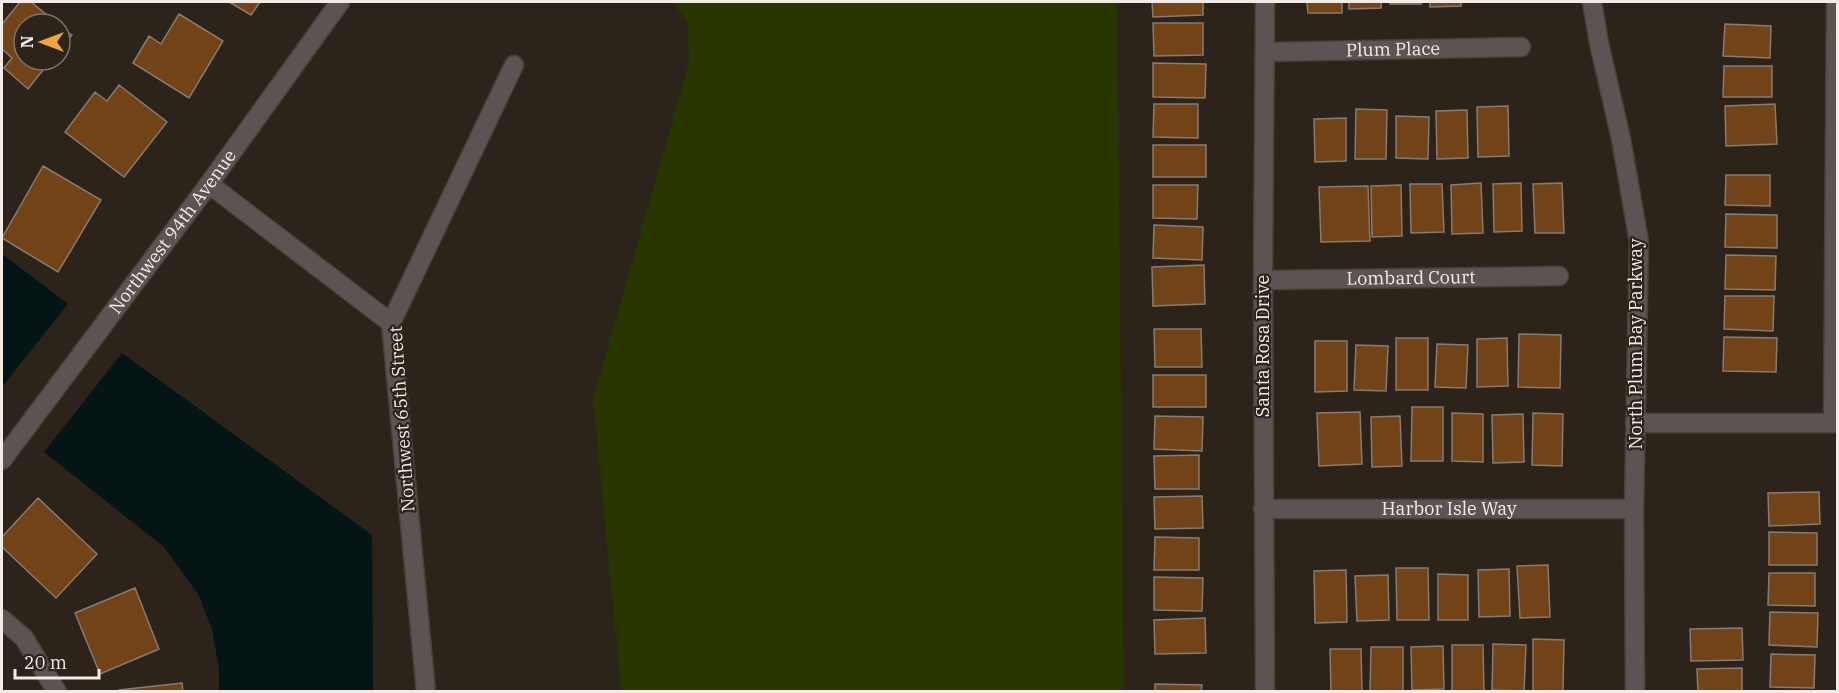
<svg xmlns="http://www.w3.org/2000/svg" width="1839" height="693" viewBox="0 0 1839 693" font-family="'IBM Plex Serif',serif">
	<rect width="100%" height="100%" fill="#2c231b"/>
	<path fill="#293600" d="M672 2H1117L1124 691H621L593 399 689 62 687 21Z"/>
	<path fill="#051414" d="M2 254 68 304 2 387Z
		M122 353 372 535 373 691H219V669L212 629 198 594 164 547 44 452Z"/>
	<path fill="#724317" stroke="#877b72" stroke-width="1.5" d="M20 2H31L58 24H24V60H51L28 89 4 68 12 58 2 49V24Z
		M229 2H260L251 15Z
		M1152 2H1203V15L1153 17Z
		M1307 2H1342V13H1308Z
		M1349 2H1381V8L1349 9Z
		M1389 2H1421V4H1390Z
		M1430 2H1461V6L1430 7Z
		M179 14 223 41 189 98 133 63 149 36 161 44Z
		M1153 23H1203V55L1154 56Z
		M1725 24 1771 26 1770 58 1723 56Z
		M60 26 72 35 60 49Z
		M1153 63 1206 64 1205 98 1153 97Z
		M1724 66H1772V97H1723Z
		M119 85 167 122 124 177 65 132 95 92 107 101Z
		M1154 104H1198V138L1153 137Z
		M1775 104 1777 144 1726 146 1725 106Z
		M1508 106 1509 156 1478 157 1477 107Z
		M1356 109 1387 110 1386 159H1355Z
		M1467 110 1468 158 1437 159 1436 111Z
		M1396 116 1429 117 1428 159 1396 158Z
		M1346 118V161L1315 162 1314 119Z
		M1153 145H1206V177H1153Z
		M43 166 101 200 58 272 2 238Z
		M1726 175H1770V206L1725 205Z
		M1481 183 1483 233 1452 234 1451 185Z
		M1521 183 1522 231 1494 232 1493 184Z
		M1562 183 1564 233H1535L1533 184Z
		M1410 184H1442L1444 232 1411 233Z
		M1153 185H1198L1197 219 1153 218Z
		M1401 185 1402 236 1372 237 1371 186Z
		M1368 186 1370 241 1321 242 1319 187Z
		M1726 214 1777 215V248L1725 247Z
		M1154 225 1203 227 1202 260 1153 258Z
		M1726 255 1776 256 1775 290 1725 289Z
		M1204 265 1205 304 1153 306 1152 267Z
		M1725 296H1774L1773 331 1724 329Z
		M1154 329H1201L1202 367H1155Z
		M1519 334 1561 335 1560 388 1518 387Z
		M1724 337 1777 338 1776 372 1723 371Z
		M1396 338H1428V390H1396Z
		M1507 338 1508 386 1477 387V339Z
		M1315 341H1347V391L1315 392Z
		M1437 344 1468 345 1466 388 1435 387Z
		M1356 345 1388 346 1386 391 1354 390Z
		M1153 375H1206V407H1153Z
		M1412 407H1443V461H1411Z
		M1360 412 1362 464 1319 466 1317 413Z
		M1452 413 1483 414V462L1452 461Z
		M1533 413 1563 414 1562 466 1532 465Z
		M1523 414 1524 462 1493 463 1492 415Z
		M1155 416 1203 417 1202 451 1154 449Z
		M1400 416 1402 466 1372 467 1371 417Z
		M1199 455V489H1155L1154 456Z
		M1819 492 1820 524 1769 526 1768 493Z
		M1202 496 1203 528 1155 529 1154 497Z
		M38 498 97 554 56 598 2 547V537Z
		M1769 532 1817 533V565H1769Z
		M1155 537 1199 538V570H1154Z
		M1548 565 1550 617 1520 618 1517 566Z
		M1396 568H1428L1429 620H1397Z
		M1509 569 1510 616 1479 617 1478 570Z
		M1346 570 1347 622 1315 623 1314 571Z
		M1769 573H1815V606L1768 605Z
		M1438 574 1468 575V620H1438Z
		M1388 575 1389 620 1357 621 1355 576Z
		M1154 577 1203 578 1202 611 1154 610Z
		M135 588 159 649 100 674 75 613Z
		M1770 612 1818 613 1817 647 1769 645Z
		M1205 618 1206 653 1155 654 1154 620Z
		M1742 628 1743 660 1691 661 1690 629Z
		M1533 639 1564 640 1563 692H1533Z
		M1493 644 1526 645 1524 691 1492 690Z
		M1452 645H1483L1484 691 1452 692Z
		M1443 646 1444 689 1412 690 1411 647Z
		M1371 647H1403V692H1370Z
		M1330 649H1361L1362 692H1331Z
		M1771 654 1815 655 1814 688 1770 687Z
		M1742 668V692H1698L1697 669Z
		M182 683 183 692H119V690Z
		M1155 684 1202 685 1201 692H1155Z"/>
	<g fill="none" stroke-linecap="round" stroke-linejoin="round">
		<defs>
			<g id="minor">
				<path d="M1592 2 1599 43 1621 139 1639 242 1634 509 1635 692"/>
				<path id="s1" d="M1265 52 1521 47"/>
				<path d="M209 184 391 323"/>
				<path id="s2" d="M1263 280 1559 276"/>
				<path d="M1635 423H1838"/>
				<path d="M1833 423 1836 2"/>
				<path id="s3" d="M2 460 209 184 340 2"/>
				<path id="s4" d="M1263 509H1634"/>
				<path d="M2 619 24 638 57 692"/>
				<path d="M426 692 391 323 514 65"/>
				<path d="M1265 692 1263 280 1265 2"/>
			</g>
		</defs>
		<use href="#minor" stroke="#483f37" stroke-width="21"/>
		<use href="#minor" stroke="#5b5452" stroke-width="18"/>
	</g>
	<g text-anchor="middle" stroke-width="4.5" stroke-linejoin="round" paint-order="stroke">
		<g font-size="18" fill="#f2ebe6" stroke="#2c231b">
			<text dy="6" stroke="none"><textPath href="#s1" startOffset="128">Plum Place</textPath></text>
			<text dy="6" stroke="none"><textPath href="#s3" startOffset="285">Northwest 94th Avenue</textPath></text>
			<text dy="6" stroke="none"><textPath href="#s2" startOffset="148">Lombard Court</textPath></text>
			<text transform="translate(1636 344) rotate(-90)" y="6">North Plum Bay Parkway</text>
			<text transform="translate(1263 346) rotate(-90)" y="6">Santa Rosa Drive</text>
			<text transform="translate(402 419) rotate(-94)" y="6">Northwest 65th Street</text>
			<text dy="6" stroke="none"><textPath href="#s4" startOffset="186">Harbor Isle Way</textPath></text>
		</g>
	</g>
	<rect width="1839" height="693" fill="none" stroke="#f2ebe6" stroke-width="6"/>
	<g transform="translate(42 42) rotate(270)"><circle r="28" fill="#2c231b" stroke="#7b736c" stroke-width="1.5"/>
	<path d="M0-4.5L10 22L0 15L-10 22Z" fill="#f0a63f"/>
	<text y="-9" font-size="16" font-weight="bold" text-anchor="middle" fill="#f2ebe6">N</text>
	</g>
	<path d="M15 669v9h84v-9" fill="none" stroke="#f2ebe6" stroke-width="3"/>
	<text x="24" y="669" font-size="18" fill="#f2ebe6" stroke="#2c231b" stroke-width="4.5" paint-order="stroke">20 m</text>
</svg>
